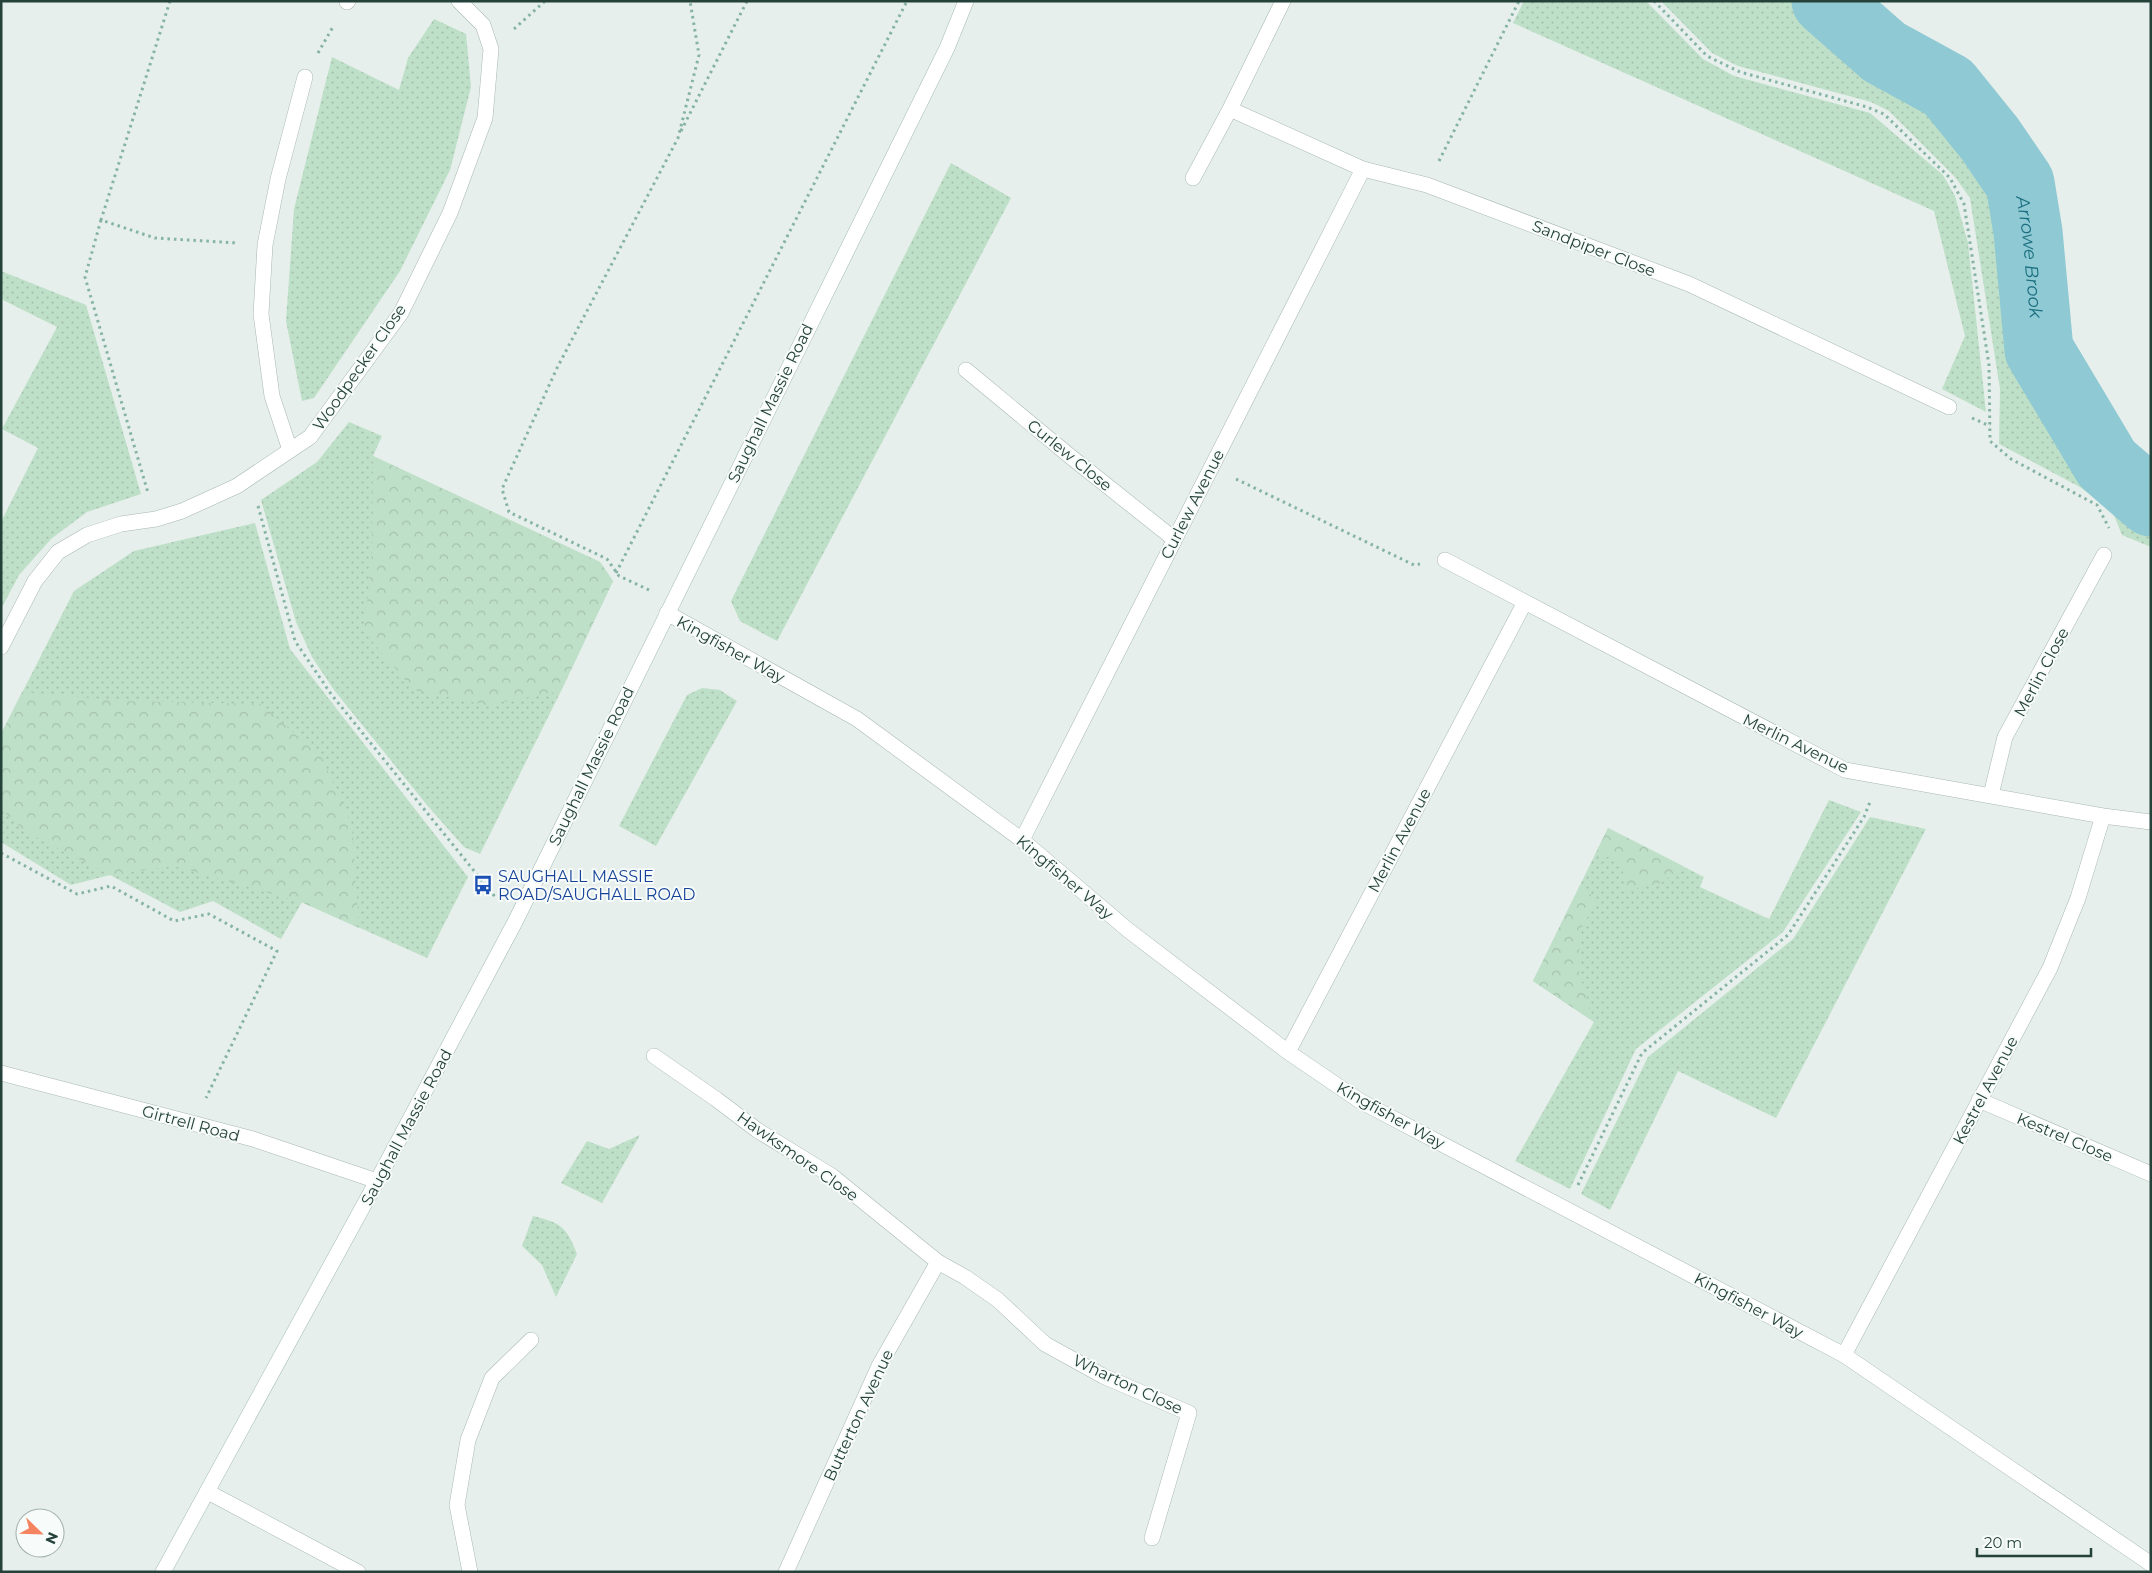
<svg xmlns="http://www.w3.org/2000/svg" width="2152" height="1573" viewBox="0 0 2152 1573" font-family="Montserrat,sans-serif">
	<defs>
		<pattern id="grass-dots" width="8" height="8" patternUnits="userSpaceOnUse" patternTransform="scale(1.25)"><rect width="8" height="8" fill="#bfe0c8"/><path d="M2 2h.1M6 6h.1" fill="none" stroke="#a4c1ad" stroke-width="1.8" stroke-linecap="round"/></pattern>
		<pattern id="forest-crowns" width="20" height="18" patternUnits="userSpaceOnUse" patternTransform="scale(1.25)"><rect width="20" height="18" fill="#bfe0c8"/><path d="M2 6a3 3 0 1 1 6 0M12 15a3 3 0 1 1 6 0" fill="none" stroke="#a4c1ad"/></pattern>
	</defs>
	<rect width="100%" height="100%" fill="#e6efeb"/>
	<path fill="url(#grass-dots)" d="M1524 1H1646L1703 59 1734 76 1870 113 1943 175 1955 196 1968 243 1986 412 1942 389 1965 336 1934 211 1513 23Z
		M1661 1H1805L1914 88 1985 151 2008 206 2012 297 2041 390 2092 464 2151 509V547L2122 535 2111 508 2078 486 1999 444 2000 389 1970 198 1955 177 1889 111 1871 102 1738 66 1712 53Z
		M434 19 466 34 471 87 450 170 400 271 314 398 302 401 286 321 294 209 332 57 399 90 408 58Z
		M951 163 1011 198 777 641 740 621 731 601Z
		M1 271 86 305 141 494 87 512 51 539 19 575 1 609V522L38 448 2 429 57 327 1 299Z
		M349 422 382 436 373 456 600 562 613 581 561 691 480 854 464 847 426 804 334 690 312 657 296 622 261 500 317 462Z
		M255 523 290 649 468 877 427 958 302 902 281 939 213 901 180 912 110 875 71 885 1 842V734L74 591 134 551Z
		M702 688 720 690 737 701 656 846 619 826 687 695Z
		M1829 800 1861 812 1783 932 1636 1049 1570 1189 1515 1161 1594 1022 1533 981 1608 828 1704 877 1700 887 1769 919Z
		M1870 817 1926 829 1776 1118 1678 1071 1610 1210 1581 1194 1648 1057 1793 939Z
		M640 1135 602 1203 561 1183 587 1141 609 1149Z
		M533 1216C561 1223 566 1226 577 1254L556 1297 542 1265 522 1246Z"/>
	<path fill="url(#forest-crowns)" d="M373 456 600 562 613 581 561 691 486 705 414 690 364 632 372 553Z
		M22 692 124 701 261 704 322 758 352 826 359 928 301 902 174 866 110 875 26 832 1 809V734Z
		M1608 828 1683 866 1661 883 1627 890 1619 859 1595 855Z
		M1580 885 1597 900 1579 933V972L1594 1022 1533 981Z"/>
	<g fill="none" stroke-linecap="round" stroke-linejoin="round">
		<path stroke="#8ec9d4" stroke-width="69" id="s1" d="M1826 1 1884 52 1948 87 1990 139 2020 183 2028 232 2039 350 2107 464 2151 502"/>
		<defs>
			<path id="minor" d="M1283 1 1230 109 1363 169 1427 185 1689 284 1949 407
				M347 2 348 1
				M1193 178 1230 109
				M966 370 1071 457 1174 539
				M290 450 272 396 261 314 265 245 278 179 305 77
				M1445 560 1845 770 2103 816 2151 822
				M667 613 857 719 1022 840 1128 930 1288 1052 1360 1101 1844 1355 2151 1564
				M1 647 35 581 58 552 87 535 121 524 156 519 182 511 237 486 310 437 401 313 450 213 485 118 491 49 483 25 459 1
				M1991 795 2005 737 2104 555
				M1022 840 1363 169
				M1288 1052 1525 602
				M654 1056 716 1099 757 1130 832 1176 938 1262 965 1277 998 1300 1045 1344 1103 1376 1189 1413 1152 1538
				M1 1073 253 1139 377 1181
				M1979 1100 2151 1174
				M1844 1355 2050 968 2078 898 2103 816
				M208 1492 358 1572
				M470 1572 457 1505 468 1440 492 1378 531 1340
				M786 1572 879 1366 938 1262"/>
			<path id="secondary" d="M163 1572 377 1181 515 922 947 48 966 1"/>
		</defs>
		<use href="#minor" stroke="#a8b8b2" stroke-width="16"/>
		<use href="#secondary" stroke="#a4bbb3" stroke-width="16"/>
		<path stroke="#86b3a5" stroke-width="3" stroke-dasharray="2.5 4" stroke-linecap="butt" d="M170 1 101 220 155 238 238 243
			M1654 1 1707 56 1740 72 1867 107 1884 114 1950 178 1964 204 1989 365 1990 441 2011 459 2097 505 2109 528
			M514 29 545 1
			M318 53 334 25
			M681 131 747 1
			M1439 161 1519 1
			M101 220 85 277 148 493
			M1972 418 1990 426
			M1236 479 1414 565 1420 564
			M258 506 295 641 331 694 496 898
			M616 573 907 1
			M649 590 619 576 607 559 509 512 502 489 557 368 678 138 699 55 690 1
			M1 853 77 894 111 886 174 921 209 914 277 951 206 1098
			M1578 1185 1642 1053 1788 935 1864 817 1870 802"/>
		<use href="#minor" stroke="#fff" stroke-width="15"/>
		<use href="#secondary" stroke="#fff" stroke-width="15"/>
	</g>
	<defs>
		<symbol id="bus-bare" viewBox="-9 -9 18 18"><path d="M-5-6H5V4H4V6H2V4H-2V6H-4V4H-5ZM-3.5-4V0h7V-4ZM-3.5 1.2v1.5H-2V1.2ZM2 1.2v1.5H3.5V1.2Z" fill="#1a4fb4" stroke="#f7fbf9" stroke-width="2.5" paint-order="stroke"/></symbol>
	</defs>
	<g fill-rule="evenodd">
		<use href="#bus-bare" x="469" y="871" width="28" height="28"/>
	</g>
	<g text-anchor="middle" stroke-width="4" stroke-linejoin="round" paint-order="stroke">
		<g font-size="16" fill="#24423a" stroke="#f7fbf9">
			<text transform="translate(1594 248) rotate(21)" y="6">Sandpiper Close</text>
			<text transform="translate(359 367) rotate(-55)" y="6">Woodpecker Close</text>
			<text transform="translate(770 403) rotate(-64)" y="6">Saughall Massie Road</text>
			<text transform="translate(1070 455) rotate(39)" y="6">Curlew Close</text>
			<text transform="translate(1192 504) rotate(-63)" y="6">Curlew Avenue</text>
			<text transform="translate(731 649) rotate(29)" y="6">Kingfisher Way</text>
			<text transform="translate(2041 672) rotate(-62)" y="6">Merlin Close</text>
			<text transform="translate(1796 743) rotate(26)" y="6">Merlin Avenue</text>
			<text transform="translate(591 766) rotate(-64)" y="6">Saughall Massie Road</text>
			<text transform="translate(1399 840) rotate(-62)" y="6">Merlin Avenue</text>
			<text transform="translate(1065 877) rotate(40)" y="6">Kingfisher Way</text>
			<text transform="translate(1985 1090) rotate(-62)" y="6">Kestrel Avenue</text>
			<text transform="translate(1391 1115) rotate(29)" y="6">Kingfisher Way</text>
			<text transform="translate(191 1123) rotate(15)" y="6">Girtrell Road</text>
			<text transform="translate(406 1127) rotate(-62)" y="6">Saughall Massie Road</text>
			<text transform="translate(2065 1137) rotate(23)" y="6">Kestrel Close</text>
			<text transform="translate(798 1156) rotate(35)" y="6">Hawksmore Close</text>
			<text transform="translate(1749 1305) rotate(28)" y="6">Kingfisher Way</text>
			<text transform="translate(1128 1384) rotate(25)" y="6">Wharton Close</text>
			<text transform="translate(858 1415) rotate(-65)" y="6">Butterton Avenue</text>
		</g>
		<g font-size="16" fill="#164399" stroke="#f7fbf9" text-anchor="start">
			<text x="498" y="882">SAUGHALL MASSIE<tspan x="498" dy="18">ROAD/SAUGHALL ROAD</tspan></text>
		</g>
		<g font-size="18" font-style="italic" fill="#1c6f80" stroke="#f7fbf9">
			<text dy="6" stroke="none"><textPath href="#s1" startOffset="345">Arrowe Brook</textPath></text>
		</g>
	</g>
	<rect width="2152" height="1573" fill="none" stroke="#24423a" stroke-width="5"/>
	<g transform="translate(40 1533) rotate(113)"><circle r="24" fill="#f7fbf9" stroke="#a3b1ad"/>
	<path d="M0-4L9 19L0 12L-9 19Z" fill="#f4845f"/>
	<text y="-8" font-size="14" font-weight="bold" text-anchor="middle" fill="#24423a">N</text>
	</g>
	<path d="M1977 1548v8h114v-8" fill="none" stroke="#24423a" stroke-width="2.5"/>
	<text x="1984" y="1548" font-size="15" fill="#24423a" stroke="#f7fbf9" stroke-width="4" paint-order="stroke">20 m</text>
</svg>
